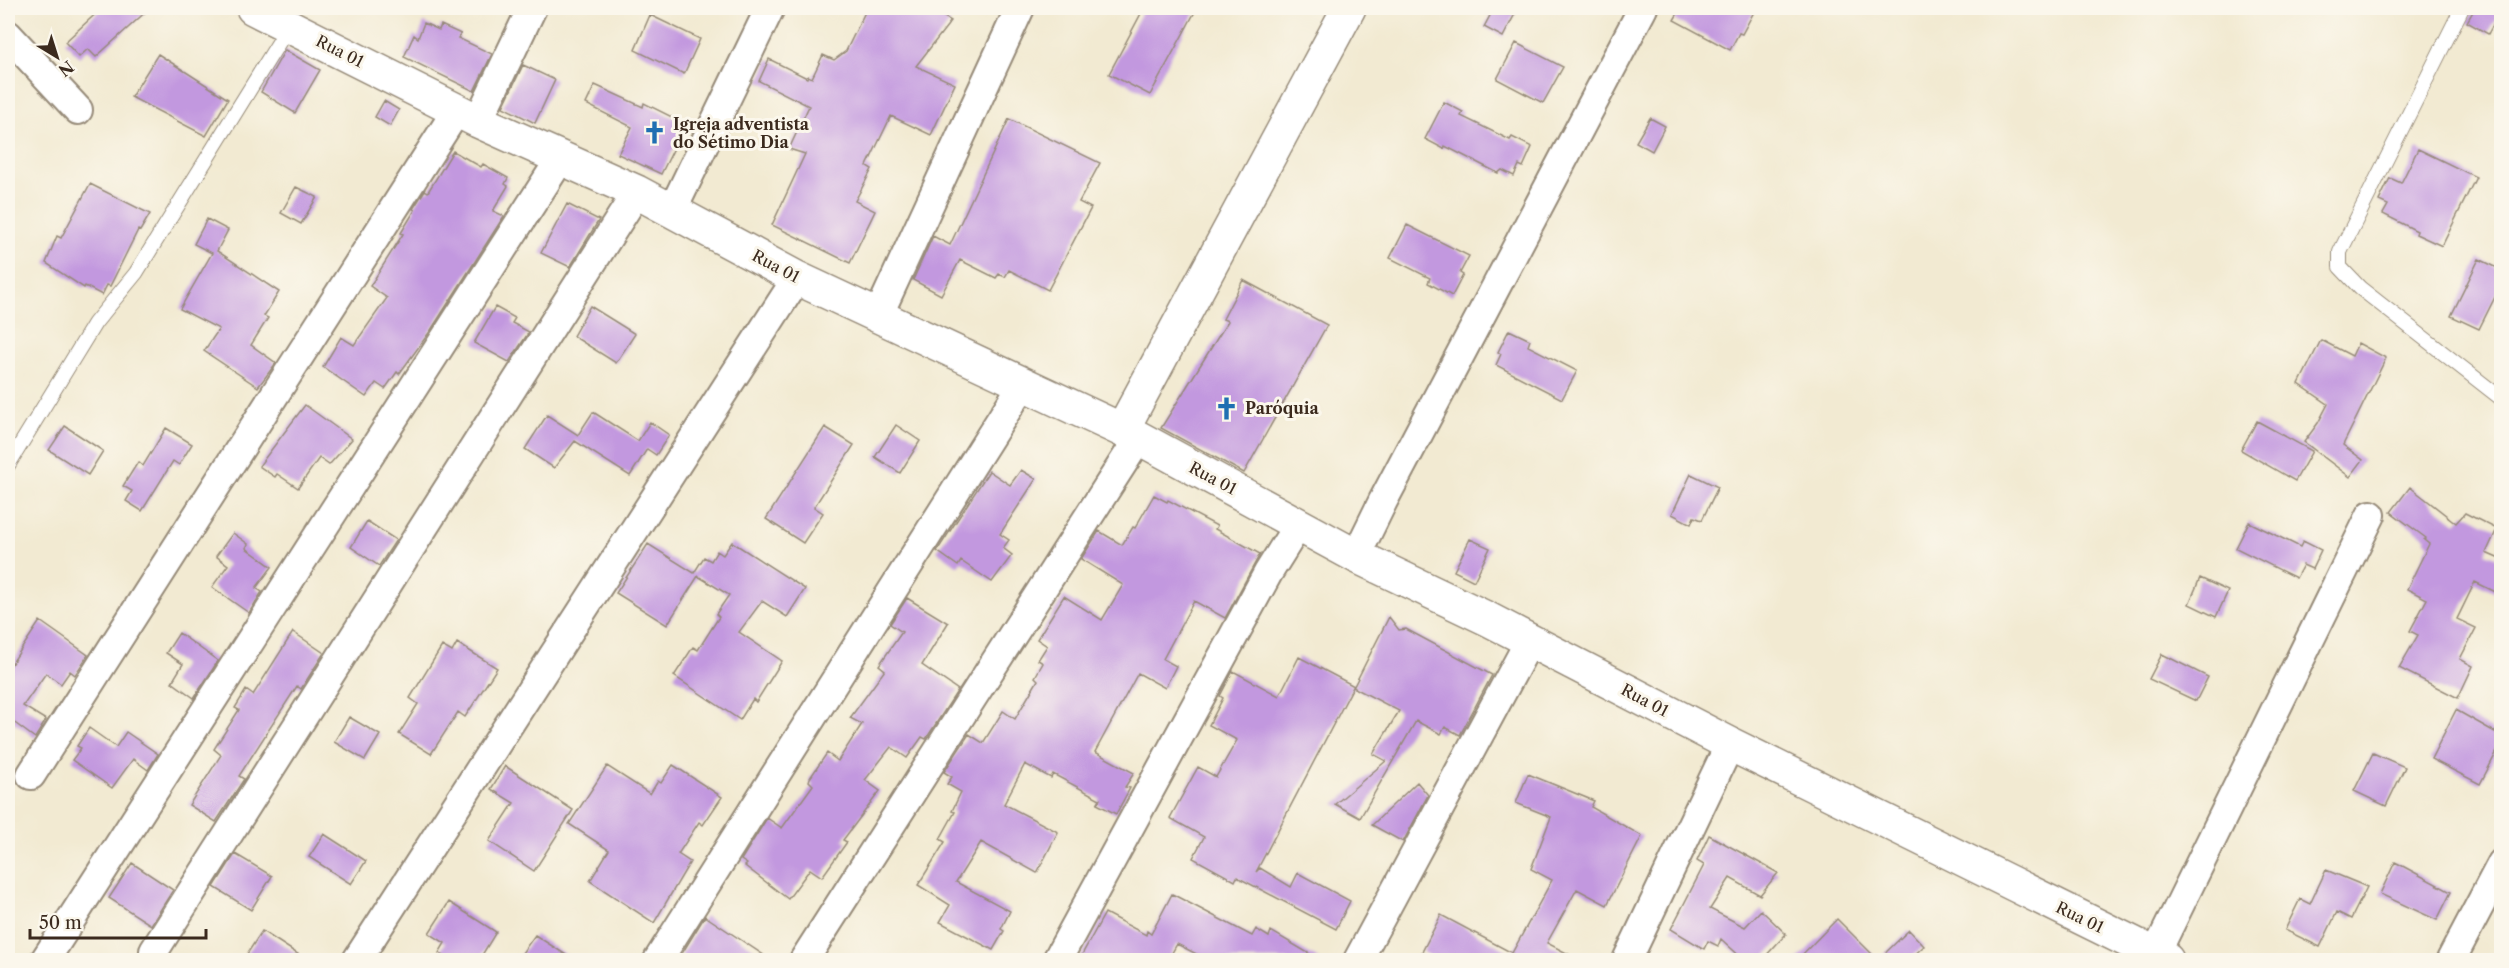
<svg xmlns="http://www.w3.org/2000/svg" width="2509" height="968" viewBox="0 0 2509 968" font-family="'Libre Caslon Text',serif">
	<rect width="100%" height="100%" fill="#fbf7ec"/>
	<filter id="ink" filterUnits="userSpaceOnUse"><feTurbulence type="fractalNoise" baseFrequency=".0167" numOctaves="2"/><feDisplacementMap in="SourceGraphic" scale="12" xChannelSelector="R" yChannelSelector="G"/><feConvolveMatrix kernelMatrix="1 2 1 2 8 2 1 2 1" color-interpolation-filters="sRGB"/></filter>
	<filter id="wash" filterUnits="userSpaceOnUse"><feTurbulence type="fractalNoise" baseFrequency=".008" numOctaves="4" result="noise"/><feDisplacementMap in="SourceGraphic" scale="24" xChannelSelector="R" yChannelSelector="G"/><feGaussianBlur stdDeviation="1.35" result="paint"/><feColorMatrix in="noise" values="0 0 0 0 0 0 0 0 0 0 0 0 0 0 0 0 0 1.4 0 .05"/><feComposite in="paint" operator="in"/></filter>
	<g filter="url(#wash)">
		<rect width="100%" height="100%" fill="#f2ead2"/>
		<g id="blocks">
			<path fill="#c298df" d="M102 8H150L96 57 88 49 79 57 65 42Z
				M867 8H946L941 15 951 21 916 66 955 84 931 135 891 116 867 166 872 169 855 201 875 211 850 263 772 225 805 154 789 149 809 106 759 81 769 59 807 78 808 76 812 78 823 55 834 60 846 51Z
				M1144 8H1197L1150 95 1109 74Z
				M1494 8H1518L1503 37 1484 27Z
				M1681 8H1756L1742 34 1739 33 1730 50 1674 20Z
				M2475 8H2502L2488 34 2467 22Z
				M650 15 700 39 684 74 635 50Z
				M424 23 439 30 441 25 461 34 458 38 492 54 474 91 404 57 414 35 418 38Z
				M1516 43 1563 67 1543 103 1497 79Z
				M285 50 320 70 295 113 261 92Z
				M158 54 228 99 206 136 131 97Z
				M523 65 555 80 535 123 503 107Z
				M595 85 643 107 644 103 686 124 661 174 618 154 632 127 586 104Z
				M384 101 399 110 390 126 375 117Z
				M1444 102 1463 112 1461 116 1510 140 1512 137 1532 147 1523 167 1519 165 1514 176 1502 170 1498 173 1445 146 1444 149 1425 139Z
				M1650 118 1665 126 1652 151 1636 142Z
				M1009 119 1100 163 1079 202 1091 208 1048 290 1009 270 1005 277 999 274 996 278 960 260 941 295 913 280 933 236 950 245Z
				M2418 149 2476 177 2442 246 2416 234 2417 231 2383 214 2388 205 2379 201 2390 178 2401 183Z
				M453 151 481 167 483 164 508 178 505 184 508 186 493 211 504 216 431 330 399 374 397 372 385 389 376 383 366 397 323 367 341 337 354 345 387 298 370 286 403 234 401 233 415 210 413 209 425 190 428 192Z
				M90 184 150 214 140 231 138 230 110 286 107 285 102 295 85 286 84 288 46 263 57 236 61 238Z
				M296 187 317 197 301 224 281 213Z
				M567 204 599 220 570 267 541 253Z
				M207 219 228 230 217 251 279 292 264 316 268 318 251 345 276 363 258 387 204 351 219 329 180 309 212 253 194 244Z
				M1407 225 1469 256 1460 273 1463 275 1452 296 1428 283 1430 278 1390 258Z
				M2479 259 2502 270V283L2479 329 2451 316Z
				M1243 280 1327 325 1244 473 1161 428 1228 321 1223 319Z
				M590 306 635 334 616 363 573 336Z
				M495 307 515 318 512 323 529 332 509 362 474 343Z
				M1509 330 1530 340 1528 346 1577 371 1562 399 1496 365 1501 354 1498 352Z
				M2321 340 2352 356 2358 343 2386 358 2343 445 2363 460 2350 477 2304 442 2318 423 2328 404 2299 384Z
				M305 405 352 439 329 465 319 458 298 488 277 474 275 477 259 466Z
				M593 412 638 441 650 422 669 435 656 455 647 449 630 476 575 441 554 468 525 449 547 415 578 435Z
				M2257 421 2312 451 2295 481 2241 450Z
				M896 425 920 441 900 473 875 457Z
				M65 426 103 451 88 475 49 450Z
				M825 427 854 445 814 507 823 513 803 543 766 519Z
				M166 428 192 444 179 465 173 461 142 511 126 501 132 491 123 486 138 462 143 466Z
				M1021 470 1036 479 1000 534 1009 540 1003 548 1012 555 992 582 961 561 958 566 937 551 989 471 1010 485Z
				M1691 474 1718 487 1702 520 1694 517 1691 524 1672 514Z
				M2410 487 2456 523 2465 513 2497 529 2486 553 2502 560V595L2475 582 2457 619 2476 628 2460 659 2473 666 2458 698 2399 668 2418 635 2410 631 2427 599 2407 589 2429 544 2424 540 2426 538 2391 512Z
				M1154 495 1167 502 1168 500 1217 526 1215 529 1260 554 1225 618 1194 601 1163 659 1176 666 1165 688 1138 673 1095 752 1134 773 1125 787 1130 788 1116 814 1097 804 1100 799 1053 774 1051 778 1025 764 1004 804 1058 832 1037 873 981 842 956 882 1010 911 1001 929 1004 931 993 950 940 922 950 905 918 885 945 842 940 839 955 812 952 811 961 792 947 784 952 777 944 772 969 734 983 743 1003 711 1015 719 1038 680 1035 677 1043 663 1038 660 1047 646 1037 639 1064 596 1102 620 1123 585 1081 559 1099 531 1122 545 1133 527 1135 528Z
				M367 521 396 540 379 566 351 547Z
				M2249 522 2300 547 2303 541 2321 550 2312 569 2303 565 2296 578 2236 548Z
				M233 533 248 544 246 548 272 567 256 588 262 592 249 613 212 587 228 565 216 556Z
				M1470 539 1490 548 1474 581 1454 571Z
				M732 542 805 589 787 617 762 601 739 632 782 661 756 702 753 699 740 720 674 676 693 647 698 650 719 617 716 614 729 595 698 576 667 625 616 593 648 544 694 573 704 557 711 561 717 551 723 555Z
				M2200 578 2228 591 2216 617 2189 604Z
				M907 598 948 623 922 665 958 690 926 739 922 737 907 758 891 747 865 780 880 791 843 840 847 842 822 877 810 869 788 899 745 866 747 864 741 860 767 818 782 828 813 785 809 781 810 778 827 753 838 761 862 724 850 718 885 670 879 665 902 632 890 624Z
				M1389 617 1399 630 1406 629 1492 675 1460 735 1445 727 1441 734 1416 721 1360 818 1335 804 1386 761 1373 754 1399 711 1353 687 1256 872 1260 868 1291 887 1298 873 1350 901 1336 929 1237 877 1235 881 1193 858 1204 837 1170 818 1198 767 1216 777 1237 740 1209 725 1223 698 1220 696 1233 671 1279 696 1299 657 1354 686Z
				M40 621 88 655 75 675 70 671 61 684 46 673 23 706 46 720 35 738 12 721 8 727V669Z
				M293 632 324 653 301 689 297 686 239 776 244 779 216 822 189 805 221 755 214 749 239 710 235 708 246 690 253 695Z
				M179 633 218 661 194 698 172 682 183 664 166 653Z
				M457 643 497 668 465 717 458 712 431 754 399 734 418 704 410 698 442 646 452 652Z
				M2162 654 2208 677 2196 701 2149 679Z
				M2456 710 2502 736V742L2480 784 2431 759Z
				M349 717 380 735 365 760 334 742Z
				M89 728 116 747 126 732 158 754 148 770 133 759 112 788 72 760 81 748 77 746Z
				M2373 753 2405 767 2386 806 2354 791Z
				M673 765 722 797 703 825 699 822 678 854 690 862 654 923 590 881 609 850 569 824 607 766 650 794 658 781 661 783Z
				M505 766 573 810 534 871 489 841 514 803 491 789Z
				M1528 774 1594 801 1591 807 1642 836 1607 905 1577 889 1547 943 1580 960H1438L1422 952 1441 915 1512 953 1552 880 1531 869 1551 817 1516 803Z
				M1417 782 1428 795 1403 842 1372 825Z
				M324 834 366 861 351 884 309 857Z
				M1709 835 1778 873 1760 895 1730 878 1710 909 1745 927 1761 910 1786 934 1762 960H1744L1721 939 1718 946 1708 941 1704 949 1671 929 1704 865 1697 861Z
				M235 854 272 876 251 910 214 887Z
				M2395 862 2451 892 2437 920 2380 894Z
				M132 863 173 890 151 925 109 898Z
				M2326 870 2367 887 2351 919 2337 912 2320 947 2285 930 2300 899 2310 904Z
				M1172 894 1252 936 1256 929 1269 937 1271 931 1320 960H1208L1177 944 1168 960H1079L1105 913 1146 935 1147 931 1151 934Z
				M449 902 496 932 479 960H450L439 953 445 943 429 933Z
				M705 916 771 960H688L681 955Z
				M1837 919 1878 960 1909 930 1924 946 1909 960H1797Z
				M262 931 307 960H243Z
				M535 935 574 960H517Z"/>
		</g>
	</g>
	<g filter="url(#ink)">
		<use href="#blocks" fill-opacity="0" stroke="#968a78" stroke-width="1.5"/>
		<g fill="none" stroke-linecap="round" stroke-linejoin="round">
			<defs>
				<path id="lane" d="M2462 8 2340 252V267L2360 288 2502 399
					M8 465 95 323 136 273 289 26"/>
				<path id="street" d="M8 35 78 110
					M478 121 532 8
					M672 211 770 8
					M878 316 1020 8
					M1356 556 1383 501 1643 8
					M31 775 457 110
					M154 951 637 192
					M2155 955 2371 515
					M45 960 561 158
					M357 960 797 278
					M658 960 1024 383
					M804 960 1139 438
					M1057 960 1268 573 1298 525
					M1358 960 1530 640
					M1627 960 1730 744
					M2451 960 2502 863"/>
				<path id="secondary" d="M253 8 478 121 637 192 797 278 1139 438 1356 556 1488 619 1730 744 2167 960
					M1122 430 1349 8"/>
			</defs>
			<use href="#lane" stroke="#968a78" stroke-width="16"/>
			<use href="#street" stroke="#968a78" stroke-width="32"/>
			<use href="#secondary" stroke="#968a78" stroke-width="36"/>
			<use href="#lane" stroke="#fff" stroke-width="14"/>
			<use href="#street" stroke="#fff" stroke-width="28"/>
			<use href="#secondary" stroke="#fff" stroke-width="33"/>
		</g>
	</g>
	<defs>
		<symbol id="church-bare" viewBox="-9 -9 18 18"><path d="M-1.2-6h2.4v3.5h3.3v2.4h-3.3V6h-2.4V-.1h-3.3v-2.4h3.3Z" fill="#1f6fb2" stroke="#fbf7ec" stroke-width="2.5" paint-order="stroke"/></symbol>
	</defs>
	<g fill-rule="evenodd">
		<use href="#church-bare" x="638" y="116" width="33" height="33"/>
		<use href="#church-bare" x="1210" y="392" width="33" height="33"/>
	</g>
	<g text-anchor="middle" stroke-width="6" stroke-linejoin="round" paint-order="stroke">
		<g font-size="16" fill="#3b2a1e" stroke="#fbf7ec">
			<text transform="translate(340 51) rotate(27)" y="6">Rua 01</text>
			<text transform="translate(776 266) rotate(28)" y="6">Rua 01</text>
			<text transform="translate(1213 478) rotate(28)" y="6">Rua 01</text>
			<text transform="translate(1645 700) rotate(28)" y="6">Rua 01</text>
			<text transform="translate(2080 917) rotate(26)" y="6">Rua 01</text>
		</g>
		<g font-size="16" font-weight="bold" fill="#3b2a1e" stroke="#fbf7ec" text-anchor="start">
			<text x="673" y="130">Igreja adventista<tspan x="673" dy="18">do Sétimo Dia</tspan></text>
			<text x="1245" y="414">Paróquia</text>
		</g>
	</g>
	<rect width="2509" height="968" fill="none" stroke="#fbf7ec" stroke-width="30"/>
	<g transform="translate(57 57) rotate(142)" stroke="#fbf7ec" stroke-width="4.5" paint-order="stroke">
	<path d="M0-4.5L10 22L0 15L-10 22Z" fill="#3b2a1e"/>
	<text y="-9" font-size="16" font-weight="bold" text-anchor="middle" fill="#3b2a1e">N</text>
	</g>
	<path d="M30 929v9h176v-9" fill="none" stroke="#3b2a1e" stroke-width="3"/>
	<text x="39" y="929" font-size="18" fill="#3b2a1e" stroke="#fbf7ec" stroke-width="4.5" paint-order="stroke">50 m</text>
</svg>
